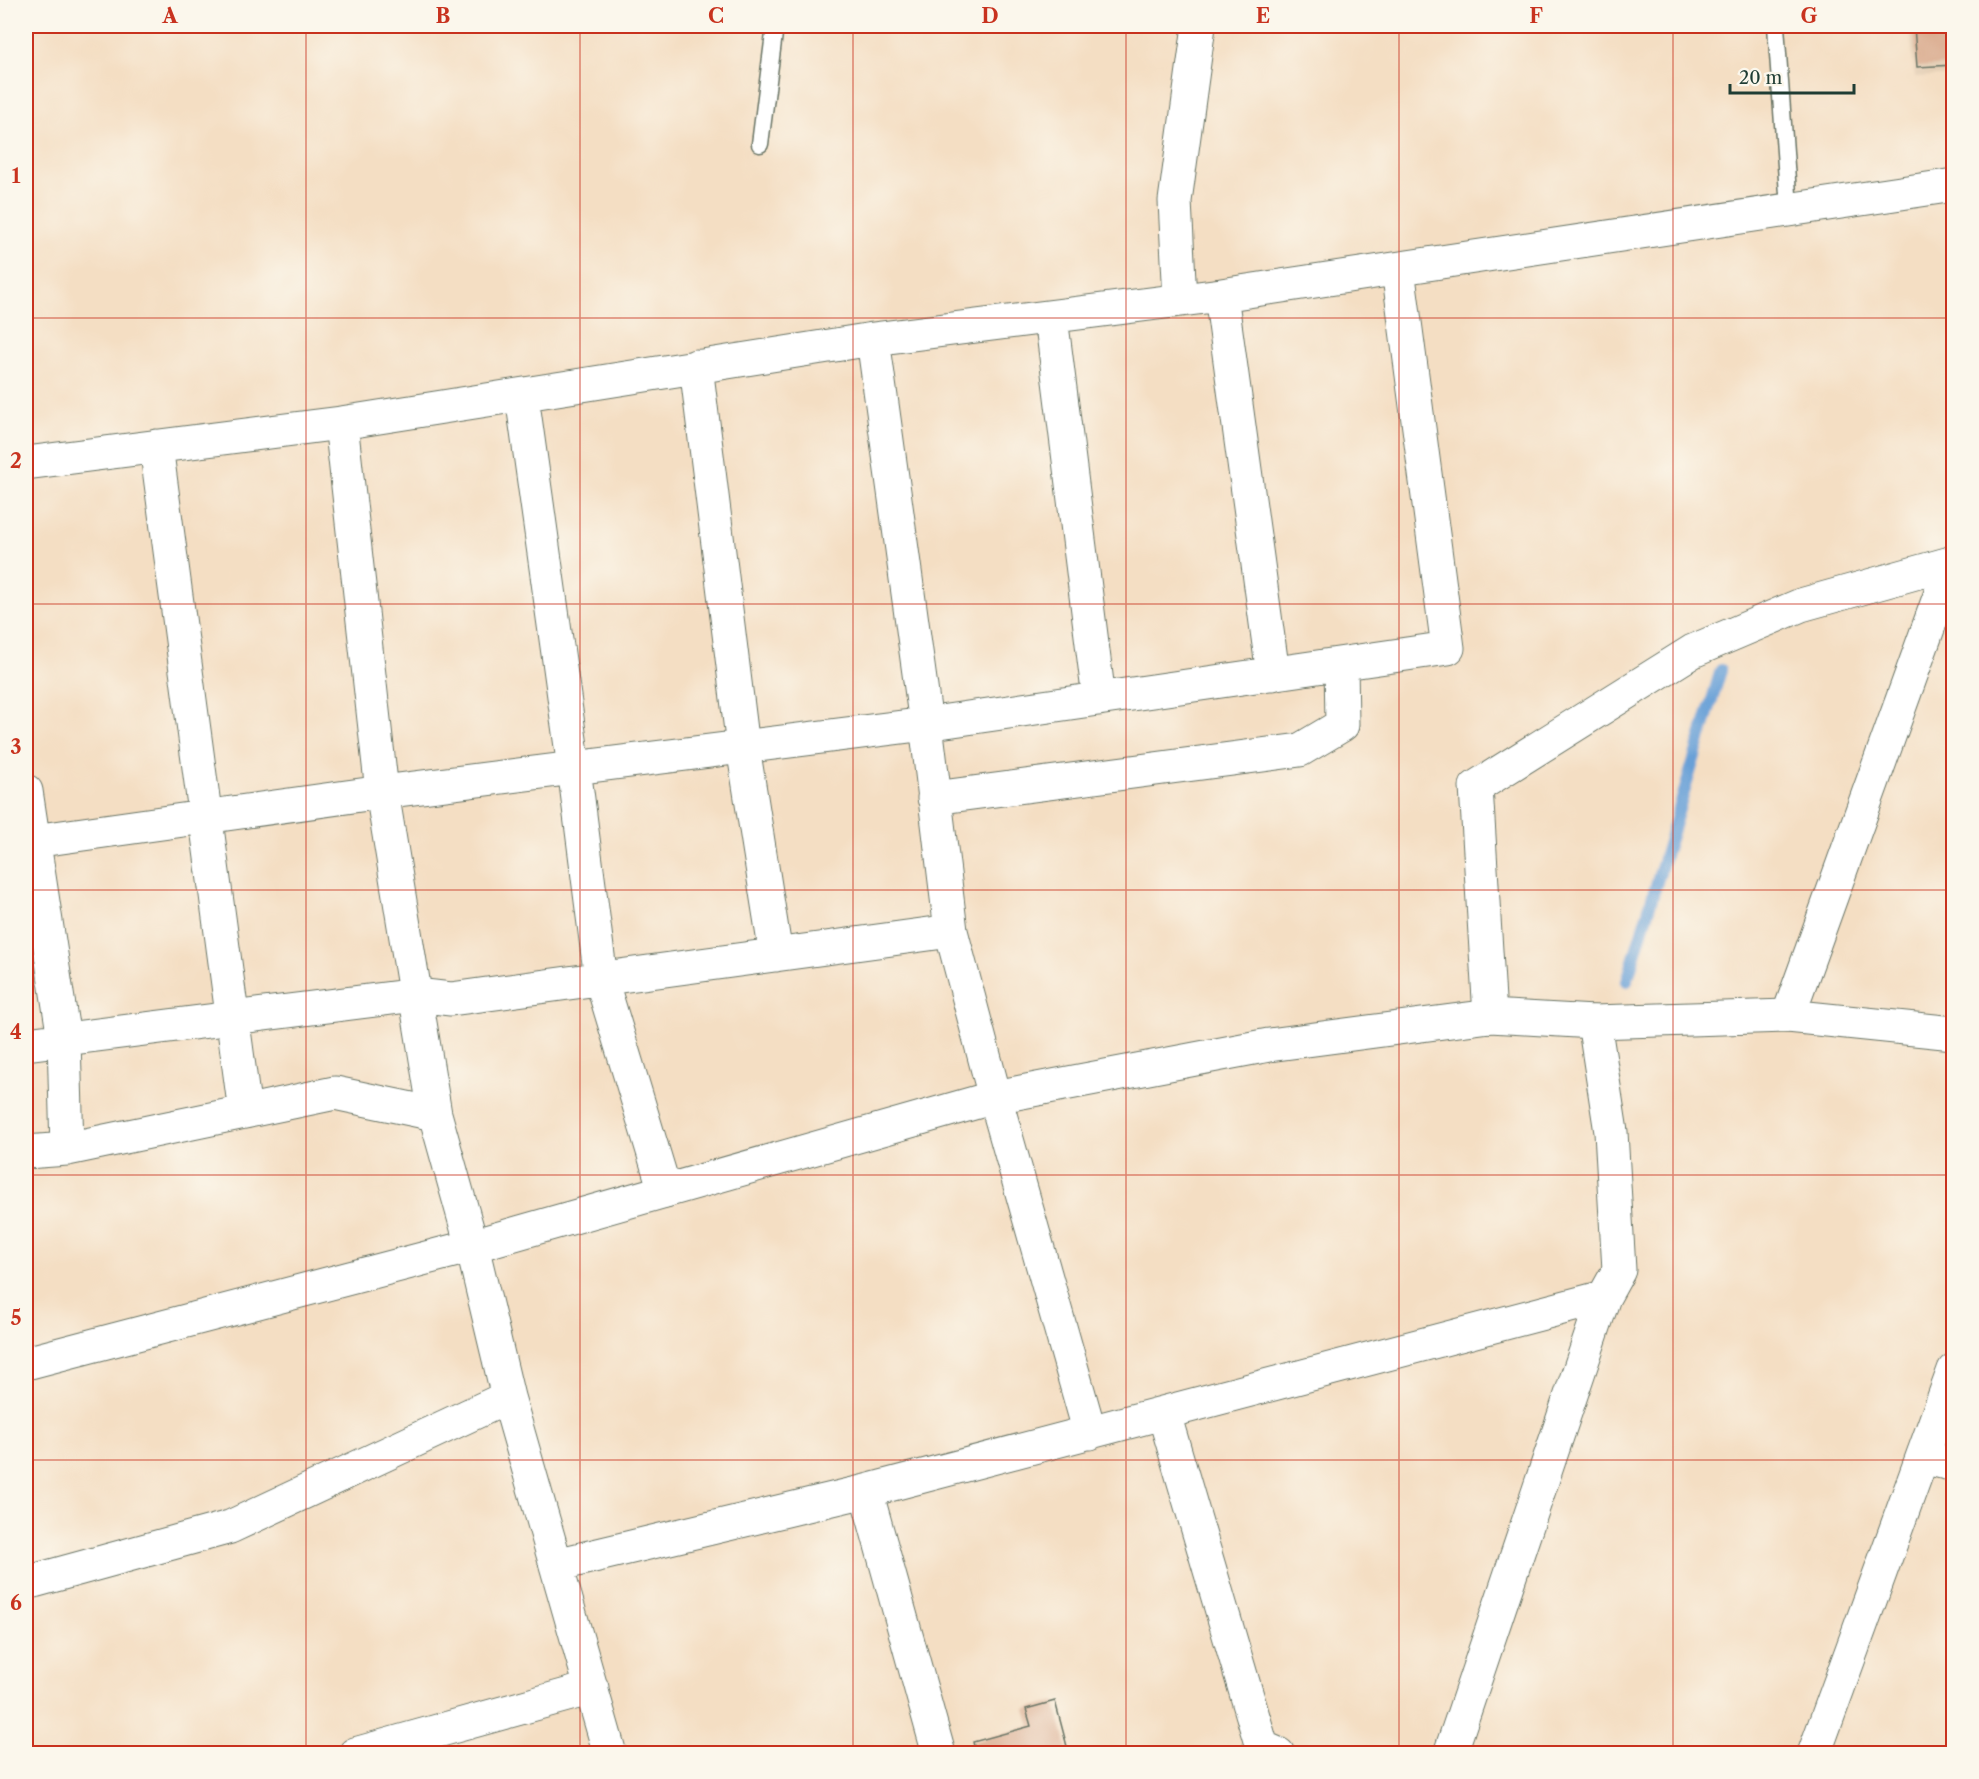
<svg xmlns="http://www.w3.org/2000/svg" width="1979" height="1779" viewBox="0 0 1979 1779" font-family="'Libre Caslon Text',serif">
	<rect width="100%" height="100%" fill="#fbf7ec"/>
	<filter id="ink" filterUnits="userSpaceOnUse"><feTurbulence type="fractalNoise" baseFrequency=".0167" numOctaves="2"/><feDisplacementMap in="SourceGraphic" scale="12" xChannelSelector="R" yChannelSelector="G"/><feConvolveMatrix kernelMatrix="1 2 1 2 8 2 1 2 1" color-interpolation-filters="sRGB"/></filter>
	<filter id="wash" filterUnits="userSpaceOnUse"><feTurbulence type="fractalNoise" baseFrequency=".008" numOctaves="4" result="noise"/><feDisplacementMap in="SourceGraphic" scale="24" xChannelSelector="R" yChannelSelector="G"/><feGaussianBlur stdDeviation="1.35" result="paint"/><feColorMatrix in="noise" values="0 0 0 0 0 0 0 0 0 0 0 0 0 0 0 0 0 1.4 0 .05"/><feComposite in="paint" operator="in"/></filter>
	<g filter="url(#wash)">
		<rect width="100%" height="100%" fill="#f4dec3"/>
		<path fill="#e3cdb3" d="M1910 26H1953V75L1915 77Z"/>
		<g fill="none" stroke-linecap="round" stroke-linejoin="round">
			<path stroke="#69a0d7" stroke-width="12" d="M1627 981 1721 670"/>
		</g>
		<g id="blocks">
			<path fill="#daab8e" d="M1914 26H1954V65L1917 67Z
				M1055 1701 1069 1754H976L973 1742 1031 1726 1026 1709Z"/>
		</g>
	</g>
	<g filter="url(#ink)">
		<use href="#blocks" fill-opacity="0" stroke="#6a7566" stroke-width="1.5"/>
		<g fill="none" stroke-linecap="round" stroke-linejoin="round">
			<defs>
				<path id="service" d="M1776 26 1789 208
					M760 144 775 26"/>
				<path id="minor" d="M1221 295 1273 674
					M1180 300 1175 201 1199 26
					M1051 317 1099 699
					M873 339 926 724 951 931 995 1097 1090 1433
					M696 366 743 747 776 955
					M522 396 574 768 601 979 665 1191
					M341 423 382 792 435 1114 472 1246 508 1397 610 1754
					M156 446 245 1112
					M26 463 341 423 873 339 1221 295 1954 185
					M26 791 64 1039 67 1149
					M934 798 1300 750 1342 725 1341 664
					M26 842 382 792 926 724 1448 648 1398 269
					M1490 1016 1476 787 1693 651 1801 605 1954 562
					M1788 1016 1952 562
					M26 1044 416 995 451 999 951 931
					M26 1152 67 1149 335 1093 435 1114
					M1164 1414 1262 1747 1278 1754
					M1923 1457 1954 1465
					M866 1491 939 1754
					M556 1565 866 1491 1604 1297
					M26 1583 230 1527 508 1397
					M355 1754 592 1688
					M1450 1754 1604 1297 1619 1270 1611 1132 1594 1022"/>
				<path id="tertiary" d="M26 1363 472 1246 995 1097 1269 1045 1490 1016 1594 1022 1788 1016 1954 1033
					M1814 1754 1954 1370"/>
			</defs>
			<use href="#service" stroke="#6a7566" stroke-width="19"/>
			<use href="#minor" stroke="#6a7566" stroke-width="35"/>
			<use href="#tertiary" stroke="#6a7566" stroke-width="35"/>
			<use href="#service" stroke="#fff" stroke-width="16"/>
			<use href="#minor" stroke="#fff" stroke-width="33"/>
			<use href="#tertiary" stroke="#fff" stroke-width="33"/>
		</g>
	</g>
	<path fill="none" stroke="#c8321e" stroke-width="1.5" stroke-opacity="0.55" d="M306 26V1754M580 26V1754M853 26V1754M1126 26V1754M1399 26V1754M1673 26V1754M26 318H1954M26 604H1954M26 890H1954M26 1175H1954M26 1460H1954"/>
	<rect width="1979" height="1779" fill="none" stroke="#fbf7ec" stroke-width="66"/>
	<path d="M1730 84v9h124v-9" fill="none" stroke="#1f3d34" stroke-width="3"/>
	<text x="1739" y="84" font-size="18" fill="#1f3d34" stroke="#fbf7ec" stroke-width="4.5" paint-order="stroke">20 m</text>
	<rect x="33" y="33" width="1913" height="1713" fill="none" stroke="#c8321e" stroke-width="2"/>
	<g font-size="20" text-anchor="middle" font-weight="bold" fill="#c8321e">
		<text x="170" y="23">A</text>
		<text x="443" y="23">B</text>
		<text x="716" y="23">C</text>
		<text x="990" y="23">D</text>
		<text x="1263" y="23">E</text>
		<text x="1536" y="23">F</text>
		<text x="1809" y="23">G</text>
		<text x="16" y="183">1</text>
		<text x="16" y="468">2</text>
		<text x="16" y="754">3</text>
		<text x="16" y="1039">4</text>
		<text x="16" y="1325">5</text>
		<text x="16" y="1610">6</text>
	</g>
</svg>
